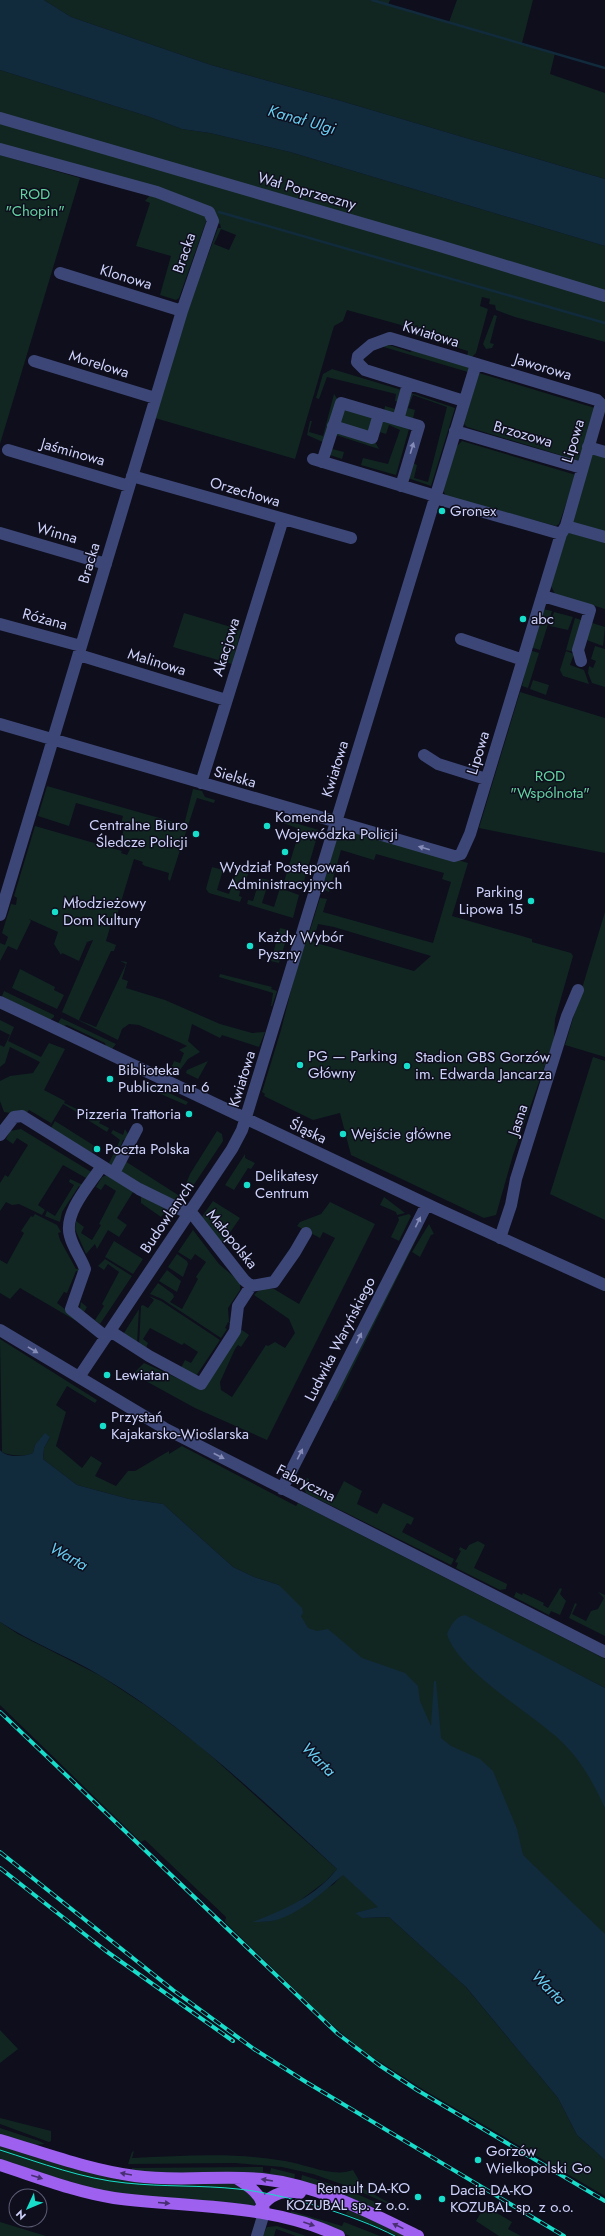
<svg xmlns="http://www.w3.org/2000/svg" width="605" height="2236" viewBox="0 0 605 2236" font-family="Jost,sans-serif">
	<rect width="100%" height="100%" fill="#0e0e1d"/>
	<path fill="#112621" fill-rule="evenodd" d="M44 0H390L388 5 449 22 457 0H533L522 43 555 53 550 74 605 93V179L341 101 211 65 71 17Z
		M0 70 150 117 182 129 210 133 290 152 605 246V342L515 317 496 310 495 305 489 304 490 299 482 297 480 306 488 309 476 353 472 357H467L468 351 420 337 401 325 347 310 343 321 334 326 295 459 155 418 179 334 218 228H221L220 224 213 221 209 212 0 149ZM221 229 236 235 229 250 214 244Z
		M0 155 80 178 0 444Z
		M152 193 208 216 179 298 176 300 160 295 171 256 136 246 150 203 145 201Z
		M494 315 497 316 490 343 494 344 492 348 486 349 483 344Z
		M390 341 389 345 410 352 414 350 469 366 468 372 377 345Z
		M332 369 405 391 398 415 384 413 385 406 395 409 398 402 395 401 396 394 327 377 319 399 316 398 323 374Z
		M479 373 595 408 580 461 467 427 464 424Z
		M408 392 455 408 431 486 408 478 411 462 417 465 414 478 428 482 447 407 413 395 408 408 415 410 412 422 404 419 411 395Z
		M334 394 338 400 325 443 307 435 310 421H312L309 432 323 436Z
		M345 409 377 418 371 435 337 425Z
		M380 419 409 429 396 475 361 465 363 458 388 464 400 430 389 425 386 434 376 431Z
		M334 430 374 440 379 449 336 435 332 449 344 452 342 459 327 454Z
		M462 441 576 475 559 524 556 526 446 496 443 490 456 447Z
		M592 454 605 458V532L572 522Z
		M567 532 605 543V609L555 594 551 586Z
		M543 609 552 611 540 650 530 647Z
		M554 612 573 617 568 630 550 626Z
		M184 613 241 630 232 664 173 647Z
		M575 618 584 621 574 652 566 650Z
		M589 622 605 627 603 646 584 639Z
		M595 646 605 649V687L592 683 588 673 589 666 593 668 596 661 591 659Z
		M529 650 539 653 528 688 522 686Z
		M566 651 574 654 570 665 584 670 589 684 563 676 560 670Z
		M533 680 549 685 546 695 530 689Z
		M520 692 605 718V853L479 828Z
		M47 786 184 825 193 789 202 791 205 797 215 800 214 803 197 798 170 881 168 879 169 873 145 866 142 864 143 862 134 859 117 915 114 914 106 941 116 945 114 951H111L79 1020 96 1027 126 964 120 961 127 962 122 979 128 981 126 988 165 1000 220 1024 252 1033 265 1032 259 1047 222 1035 220 1038 192 1024 188 1041 200 1052 188 1059 180 1070 172 1066 174 1061 180 1063 184 1053 179 1050 187 1046 181 1043 139 1025 129 1024 122 1029 118 1040 62 1012 93 940 87 942 79 961 62 953 61 955 54 944 58 932 29 919 31 921 17 950 8 946 0 961V943L5 945 8 937 2 933 11 904 16 905 17 898 14 896 35 826 122 851 121 853 127 855 130 849 119 845 125 826 121 824 123 816 76 803 69 826 38 816Z
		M281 819 319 830 302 888 284 882 300 829 280 822Z
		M342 829H352L468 863 452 916 532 939V942L571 953 573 956 555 1019 554 1040 513 1155 496 1215 484 1218 351 1155 340 1113 313 1120 264 1096 265 1094 262 1092 281 1030 304 939 307 940 320 898 327 899 323 912 433 943 451 882 442 879 444 873 376 854 374 860 341 850 329 892 322 889 338 834ZM318 924 334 927 431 956 414 971 313 942Z
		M212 867 223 870 217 890 229 894 237 870 248 874 246 880 241 879 238 890 240 891 239 896 242 897 240 902 209 893 206 889Z
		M260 878 269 880 262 903 274 907 280 888 299 895 293 918 247 904 248 900 253 901Z
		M605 912V1057L565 1045Z
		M280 928 289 930 279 963 271 961Z
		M20 969 55 987 54 990 64 995 57 1009 12 988Z
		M220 974 272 987 271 989 277 991 272 1006H271L273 993 219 977Z
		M4 991 54 1015V1017L49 1021 2 996Z
		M61 1018 116 1044 112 1049H107L105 1043 67 1025 61 1027 58 1023Z
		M0 1020 14 1027 8 1041 41 1057 49 1043 65 1049 44 1090 65 1101 64 1103 81 1111 80 1114 63 1104 48 1129 51 1123 29 1110 25 1115 4 1112 0 1101V1081L10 1076 33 1073 40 1062 10 1047 5 1063 0 1067V1045L4 1047 10 1035 0 1030Z
		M593 1057 605 1061V1220L550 1194Z
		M208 1061 198 1079 186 1073 187 1070Z
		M150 1084 188 1102 186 1105 147 1088Z
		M86 1110 102 1118 99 1123 109 1128 107 1132 83 1117Z
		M55 1121 93 1145 95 1148 92 1153 51 1128Z
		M21 1129 93 1173 86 1178 63 1165 38 1205 45 1210 42 1215 19 1204 12 1205 6 1202 0 1211V1183L5 1175 8 1177 28 1145 17 1138 13 1144 6 1139 10 1131Z
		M125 1129 128 1134 127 1139 123 1140 113 1166 109 1163 120 1140 111 1133 113 1130 123 1135Z
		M217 1131 222 1134 223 1141 183 1201C167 1203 135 1179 120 1171L125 1161 178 1195 183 1191 190 1174Z
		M245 1154V1158L255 1163 251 1169 248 1168 234 1190 225 1185Z
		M107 1175 133 1192 117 1218 127 1225 119 1237 108 1230 97 1249 95 1244 86 1254 75 1229 76 1221 84 1227 81 1233 92 1240 101 1225 99 1224 116 1191 105 1184 101 1190 96 1187 102 1177Z
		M70 1179 83 1185V1189L79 1186 62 1212 60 1222 45 1216 47 1211 55 1216 74 1185 69 1182Z
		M141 1196 165 1208 166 1211 161 1217 141 1203Z
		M384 1197 405 1213 397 1215 396 1212 380 1205Z
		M213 1201 240 1218 222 1244 201 1218Z
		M330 1202 375 1224 267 1440 195 1408 133 1374 144 1363 199 1388 235 1331 242 1330 249 1335 241 1347 238 1345 235 1349 220 1382 221 1390 232 1397 266 1345 268 1346 275 1342 285 1348 295 1333 289 1319 254 1295 260 1289H274L299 1304 335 1238 323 1232 320 1238 297 1226 300 1222 321 1214Z
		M35 1214 57 1225 61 1232 58 1233 60 1240 76 1269 81 1268V1272L76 1271 67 1293 64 1292 57 1303 95 1332 20 1288 10 1299 0 1293V1260L7 1264 24 1233 21 1231 31 1216 33 1217Z
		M409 1214 411 1216 399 1241 391 1237 399 1220 398 1217Z
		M429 1224 434 1234 431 1235 420 1257 412 1252Z
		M421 1225 423 1226 336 1401 334 1400Z
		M193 1230 219 1264 240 1282V1290L228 1308 229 1322H234V1325L228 1322 225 1328 227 1329 221 1338 162 1299 150 1294 158 1283 173 1294 174 1297 170 1302 182 1309 198 1279 196 1277 206 1262 195 1254 191 1260 178 1252Z
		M114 1241 143 1259 133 1274 105 1257Z
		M177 1254 187 1261 188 1264 183 1277 168 1267Z
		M105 1259 132 1276 100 1324 80 1309 81 1302 87 1307 84 1312 95 1320 104 1306 102 1304 119 1272 108 1264 104 1270 98 1266Z
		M167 1270 181 1281 177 1292 159 1281Z
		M149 1296 161 1301 220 1340 196 1376 181 1368 185 1360 191 1363 198 1352 184 1343 182 1345 150 1328 143 1339 148 1343 146 1348 139 1345 141 1306 143 1305 148 1308 154 1300Z
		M139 1309 137 1344 124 1333Z
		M0 1339 97 1400 95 1403 67 1386 56 1405 66 1412 56 1446 82 1468 91 1456 102 1463 95 1476 116 1486 128 1471H135L169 1451V1454L182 1446 296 1506 298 1503 605 1659V1688L566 1668 605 1782V1941L562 1902 307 1630 301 1616 279 1585 254 1577 233 1567 163 1504 129 1499 77 1485 43 1459 44 1448 50 1437 35 1445 33 1453C24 1457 10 1456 2 1452Z
		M307 1478 309 1479 307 1485 335 1499 344 1481 362 1491 357 1504 377 1514 383 1503 414 1518 411 1525 407 1523 402 1532 454 1559 451 1565 306 1493 303 1485Z
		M478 1541 485 1545 474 1568 507 1584 506 1589 500 1590 456 1568 458 1563 455 1562 461 1551 459 1550 460 1547 466 1550 469 1545Z
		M560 1588 562 1589 560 1594 566 1601 560 1615 551 1611 549 1615 514 1597 516 1592 522 1595 523 1593 544 1603 543 1605 548 1608Z
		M598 1592 605 1595V1636L569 1618 575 1603 577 1604 572 1614 586 1621 591 1611 598 1609 604 1598Z
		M0 1622 18 1634 101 1676 151 1709 199 1745 337 1869 326 1881 290 1908 255 1922 272 1921 334 1884 343 1874 379 1907 356 1913 363 1918 389 1917 465 1986 558 2098 577 2135 605 2160V2196L424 2090 360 2049 321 2015 225 1922 226 1917 145 1840 141 1842 0 1705Z
		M0 2030 18 2049 0 2063Z
		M0 2118 51 2131V2141L49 2142 0 2124Z
		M0 2128 39 2141 45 2144 35 2145 0 2135Z
		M0 2144 85 2170 238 2184 256 2200V2204L254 2206 142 2197 94 2189 0 2161Z
		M134 2151 132 2158C183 2156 234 2152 285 2161 305 2164 334 2178 353 2170L364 2189 408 2213 350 2187 313 2174 282 2167 235 2163 128 2164 132 2152Z
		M263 2167V2172L270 2173 271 2168 295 2174 294 2180 131 2171 132 2168Z
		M302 2175 343 2188 382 2205 379 2209 372 2206 371 2208 301 2182Z
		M296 2194 356 2213 408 2236H398L346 2214 347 2210Z
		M485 2206 512 2222 508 2229 521 2236H499L476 2221Z
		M291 2211 342 2226 344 2222 380 2236H350L290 2214Z
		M0 2222 46 2236H0Z
		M277 2226 306 2236H296L276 2229 274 2236H263L267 2227Z"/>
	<path fill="#112b3d" d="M0 0H44L71 17 211 65 341 101 605 179V246L290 152 210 133 182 129 150 117 0 70Z
		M45 1433 50 1437 44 1448 43 1459 77 1485 129 1499 163 1504 233 1567 254 1577 279 1585 302 1608 303 1613 301 1616 308 1628 317 1631 328 1629 362 1658 405 1673 418 1686 420 1701 431 1726 434 1681H436L441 1738 451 1746 480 1759 493 1771 517 1829 523 1855 605 1934V2160L577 2135 558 2098 466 1987 389 1917 362 1918 355 1913 378 1907 343 1875C323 1892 299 1915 272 1921 266 1922 259 1922 253 1922 284 1910 316 1896 337 1869 262 1800 189 1729 101 1676 68 1656 32 1643 0 1622V1450C6 1458 24 1457 33 1453L35 1445Z
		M465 1615 605 1688V1808C593 1782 581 1760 560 1740 530 1712 458 1671 447 1634 451 1625 455 1617 465 1615Z"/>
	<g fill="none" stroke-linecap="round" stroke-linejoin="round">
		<path stroke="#112b3d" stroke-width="2.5" d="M372 0 605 68
			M219 212 605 323"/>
		<path stroke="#3d4777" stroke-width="12" d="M0 118 440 246 605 296
			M0 149 157 192 209 212 213 221 182 311 0 915
			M60 273 182 311
			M34 361 155 398
			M398 420 408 384
			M333 426 372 438 379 414
			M455 431 582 468
			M588 447 605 452
			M8 450 129 486
			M313 459 429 494 442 500 561 534
			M322 462 341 403 419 426 401 486
			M132 476 351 538
			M566 526 605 537
			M0 533 106 564
			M543 596 590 610 578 650 581 661
			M0 624 81 646
			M461 639 523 660
			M79 655 226 700
			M0 724 454 856 461 854 470 834 561 534 566 526 601 404 597 400 390 338 371 345 358 356 357 362 365 370 464 401
			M424 755 438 764 486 779
			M201 783 283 519
			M0 1002 437 1209 605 1285
			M0 1135 14 1117 22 1116 139 1189 194 1216 244 1280 251 1286
			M102 1166C90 1184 63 1213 70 1236 73 1248 81 1258 85 1269L71 1309 106 1337
			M114 1173 137 1129
			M500 1238 511 1205 516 1179 567 1016 578 990
			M0 1330 164 1428 605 1652
			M110 1331 149 1356 201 1384 235 1331 238 1306 251 1286 274 1282 295 1252 306 1233
			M79 1377 232 1149 242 1130 476 364
			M282 1489 427 1204
			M257 2236 264 2213"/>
		<path stroke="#9d60ef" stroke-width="12" d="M0 2140C44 2153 89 2170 135 2176 177 2182 220 2175 262 2179 318 2185 369 2212 418 2236
			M0 2165C37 2177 75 2192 114 2198 190 2208 268 2203 339 2236
			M236 2178C249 2186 263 2195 264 2211
			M258 2212C267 2196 282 2189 300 2193"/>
		<path stroke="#16deca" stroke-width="1" d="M0 2150C41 2163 83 2179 126 2183 163 2187 201 2185 238 2189 285 2194 354 2215 395 2236"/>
		<defs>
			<path id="rail" d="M0 1712 338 2034 379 2065 417 2090 605 2201
				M0 1852 173 1990 254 2049 306 2082 564 2236
				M0 1868 106 1951 233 2041"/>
		</defs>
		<use href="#rail" stroke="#16deca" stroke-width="4"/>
		<use href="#rail" stroke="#0e0e1d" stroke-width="2.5" stroke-dasharray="8" stroke-linecap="butt"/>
	</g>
	<defs><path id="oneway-solid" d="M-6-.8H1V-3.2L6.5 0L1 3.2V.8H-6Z"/></defs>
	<g fill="#868cb8">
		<use href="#oneway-solid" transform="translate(412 448) rotate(-73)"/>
		<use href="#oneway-solid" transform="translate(424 848) rotate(-164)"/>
		<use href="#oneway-solid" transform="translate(418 1222) rotate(-64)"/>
		<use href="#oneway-solid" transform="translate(359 1338) rotate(-63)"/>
		<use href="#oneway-solid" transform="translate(33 1350) rotate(31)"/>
		<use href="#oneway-solid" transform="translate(300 1454) rotate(-63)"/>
		<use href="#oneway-solid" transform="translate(219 1456) rotate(27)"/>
	</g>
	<g fill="#472f71">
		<use href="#oneway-solid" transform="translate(126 2174) rotate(-170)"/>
		<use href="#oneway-solid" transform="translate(37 2177) rotate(17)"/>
		<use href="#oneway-solid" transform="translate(267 2180) rotate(-171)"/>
		<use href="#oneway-solid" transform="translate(164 2203) rotate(5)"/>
		<use href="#oneway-solid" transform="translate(309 2224) rotate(19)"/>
		<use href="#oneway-solid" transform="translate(398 2226) rotate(-154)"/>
	</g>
	<g fill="#16deca" stroke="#0e0e1d" stroke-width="1.5">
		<circle cx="442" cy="511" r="4"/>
		<circle cx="523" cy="619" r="4"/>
		<circle cx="267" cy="826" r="4"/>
		<circle cx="196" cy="834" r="4"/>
		<circle cx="285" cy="852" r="4"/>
		<circle cx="531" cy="901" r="4"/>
		<circle cx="55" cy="912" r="4"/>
		<circle cx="250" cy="946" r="4"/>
		<circle cx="300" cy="1065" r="4"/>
		<circle cx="407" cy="1066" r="4"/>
		<circle cx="110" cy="1079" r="4"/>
		<circle cx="189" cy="1114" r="4"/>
		<circle cx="343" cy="1134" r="4"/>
		<circle cx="97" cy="1149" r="4"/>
		<circle cx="247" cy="1185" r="4"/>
		<circle cx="107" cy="1375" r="4"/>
		<circle cx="103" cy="1426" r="4"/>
		<circle cx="478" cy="2160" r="4"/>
		<circle cx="418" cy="2197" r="4"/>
		<circle cx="442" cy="2199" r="4"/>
	</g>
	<g text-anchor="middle" stroke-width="3" stroke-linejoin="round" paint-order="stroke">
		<g font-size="15" fill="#ced2fa" stroke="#0e0e1d">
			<text transform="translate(307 191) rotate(16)" y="5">Wał Poprzeczny</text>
			<text transform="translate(184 253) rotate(-71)" y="5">Bracka</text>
			<text transform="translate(126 277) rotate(17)" y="5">Klonowa</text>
			<text transform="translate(431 334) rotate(17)" y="5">Kwiatowa</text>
			<text transform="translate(99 364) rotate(17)" y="5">Morelowa</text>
			<text transform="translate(543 367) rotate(17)" y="5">Jaworowa</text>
			<text transform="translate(523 434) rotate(16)" y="5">Brzozowa</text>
			<text transform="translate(573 441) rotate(-73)" y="5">Lipowa</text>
			<text transform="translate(73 452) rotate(16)" y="5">Jaśminowa</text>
			<text transform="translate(245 492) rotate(16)" y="5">Orzechowa</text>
			<text transform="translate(57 533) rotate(16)" y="5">Winna</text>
			<text transform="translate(89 563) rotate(-73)" y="5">Bracka</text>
			<text transform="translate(45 619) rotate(15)" y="5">Różana</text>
			<text transform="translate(226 647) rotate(-73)" y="5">Akacjowa</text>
			<text transform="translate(157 662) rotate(17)" y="5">Malinowa</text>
			<text transform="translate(478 753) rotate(-73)" y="5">Lipowa</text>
			<text transform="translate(335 769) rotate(-73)" y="5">Kwiatowa</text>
			<text transform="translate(235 777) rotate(16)" y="5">Sielska</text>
			<text transform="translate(242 1079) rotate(-73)" y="5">Kwiatowa</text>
			<text transform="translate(518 1120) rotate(-72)" y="5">Jasna</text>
			<text transform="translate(308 1131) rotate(25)" y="5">Śląska</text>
			<text transform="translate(167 1217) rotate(-56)" y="5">Budowlanych</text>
			<text transform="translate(232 1239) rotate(51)" y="5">Małopolska</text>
			<text transform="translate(340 1339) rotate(-63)" y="5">Ludwika Waryńskiego</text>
			<text transform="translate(306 1483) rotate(27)" y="5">Fabryczna</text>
		</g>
		<g font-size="15" fill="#62d2a0" stroke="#0e0e1d">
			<text x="35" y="199">ROD<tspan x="35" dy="17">"Chopin"</tspan></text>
			<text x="550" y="781">ROD<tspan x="550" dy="17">"Wspólnota"</tspan></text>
		</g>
		<g font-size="15" fill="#ced2fa" stroke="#0e0e1d" text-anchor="start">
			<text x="450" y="516">Gronex</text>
			<text x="531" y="624">abc</text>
			<text x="275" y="822">Komenda<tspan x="275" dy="17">Wojewódzka Policji</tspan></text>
			<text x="188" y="830" text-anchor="end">Centralne Biuro<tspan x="188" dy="17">Śledcze Policji</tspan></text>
			<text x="285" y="872" text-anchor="middle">Wydział Postępowań<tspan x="285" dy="17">Administracyjnych</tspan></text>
			<text x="523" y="897" text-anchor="end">Parking<tspan x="523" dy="17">Lipowa 15</tspan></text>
			<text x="63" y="908">Młodzieżowy<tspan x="63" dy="17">Dom Kultury</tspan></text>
			<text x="258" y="942">Każdy Wybór<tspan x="258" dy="17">Pyszny</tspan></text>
			<text x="308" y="1061">PG — Parking<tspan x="308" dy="17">Główny</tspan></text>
			<text x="415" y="1062">Stadion GBS Gorzów<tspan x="415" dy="17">im. Edwarda Jancarza</tspan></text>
			<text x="118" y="1075">Biblioteka<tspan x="118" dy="17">Publiczna nr 6</tspan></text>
			<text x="181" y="1119" text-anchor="end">Pizzeria Trattoria</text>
			<text x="351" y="1139">Wejście główne</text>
			<text x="105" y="1154">Poczta Polska</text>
			<text x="255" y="1181">Delikatesy<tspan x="255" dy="17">Centrum</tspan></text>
			<text x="115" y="1380">Lewiatan</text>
			<text x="111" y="1422">Przystań<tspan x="111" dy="17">Kajakarsko-Wioślarska</tspan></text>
			<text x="486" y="2156">Gorzów<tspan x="486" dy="17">Wielkopolski Go</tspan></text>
			<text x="410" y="2193" text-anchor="end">Renault DA-KO<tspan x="410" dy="17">KOZUBAL sp. z o.o.</tspan></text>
			<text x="450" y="2195">Dacia DA-KO<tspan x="450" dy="17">KOZUBAL sp. z o.o.</tspan></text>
		</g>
		<g font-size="16" font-style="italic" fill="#66ccf0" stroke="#0e0e1d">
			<text transform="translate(302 119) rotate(16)" y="6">Kanał Ulgi</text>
			<text transform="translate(69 1556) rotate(29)" y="6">Warta</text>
			<text transform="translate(319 1759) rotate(45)" y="6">Warta</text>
			<text transform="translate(549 1987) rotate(45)" y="6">Warta</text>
		</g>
	</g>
	<g transform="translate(28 2208) rotate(226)"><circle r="19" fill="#0e0e1d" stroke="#5b5c75"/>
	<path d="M0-3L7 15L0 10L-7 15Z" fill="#16deca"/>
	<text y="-6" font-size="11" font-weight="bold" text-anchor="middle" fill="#ced2fa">N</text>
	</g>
</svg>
